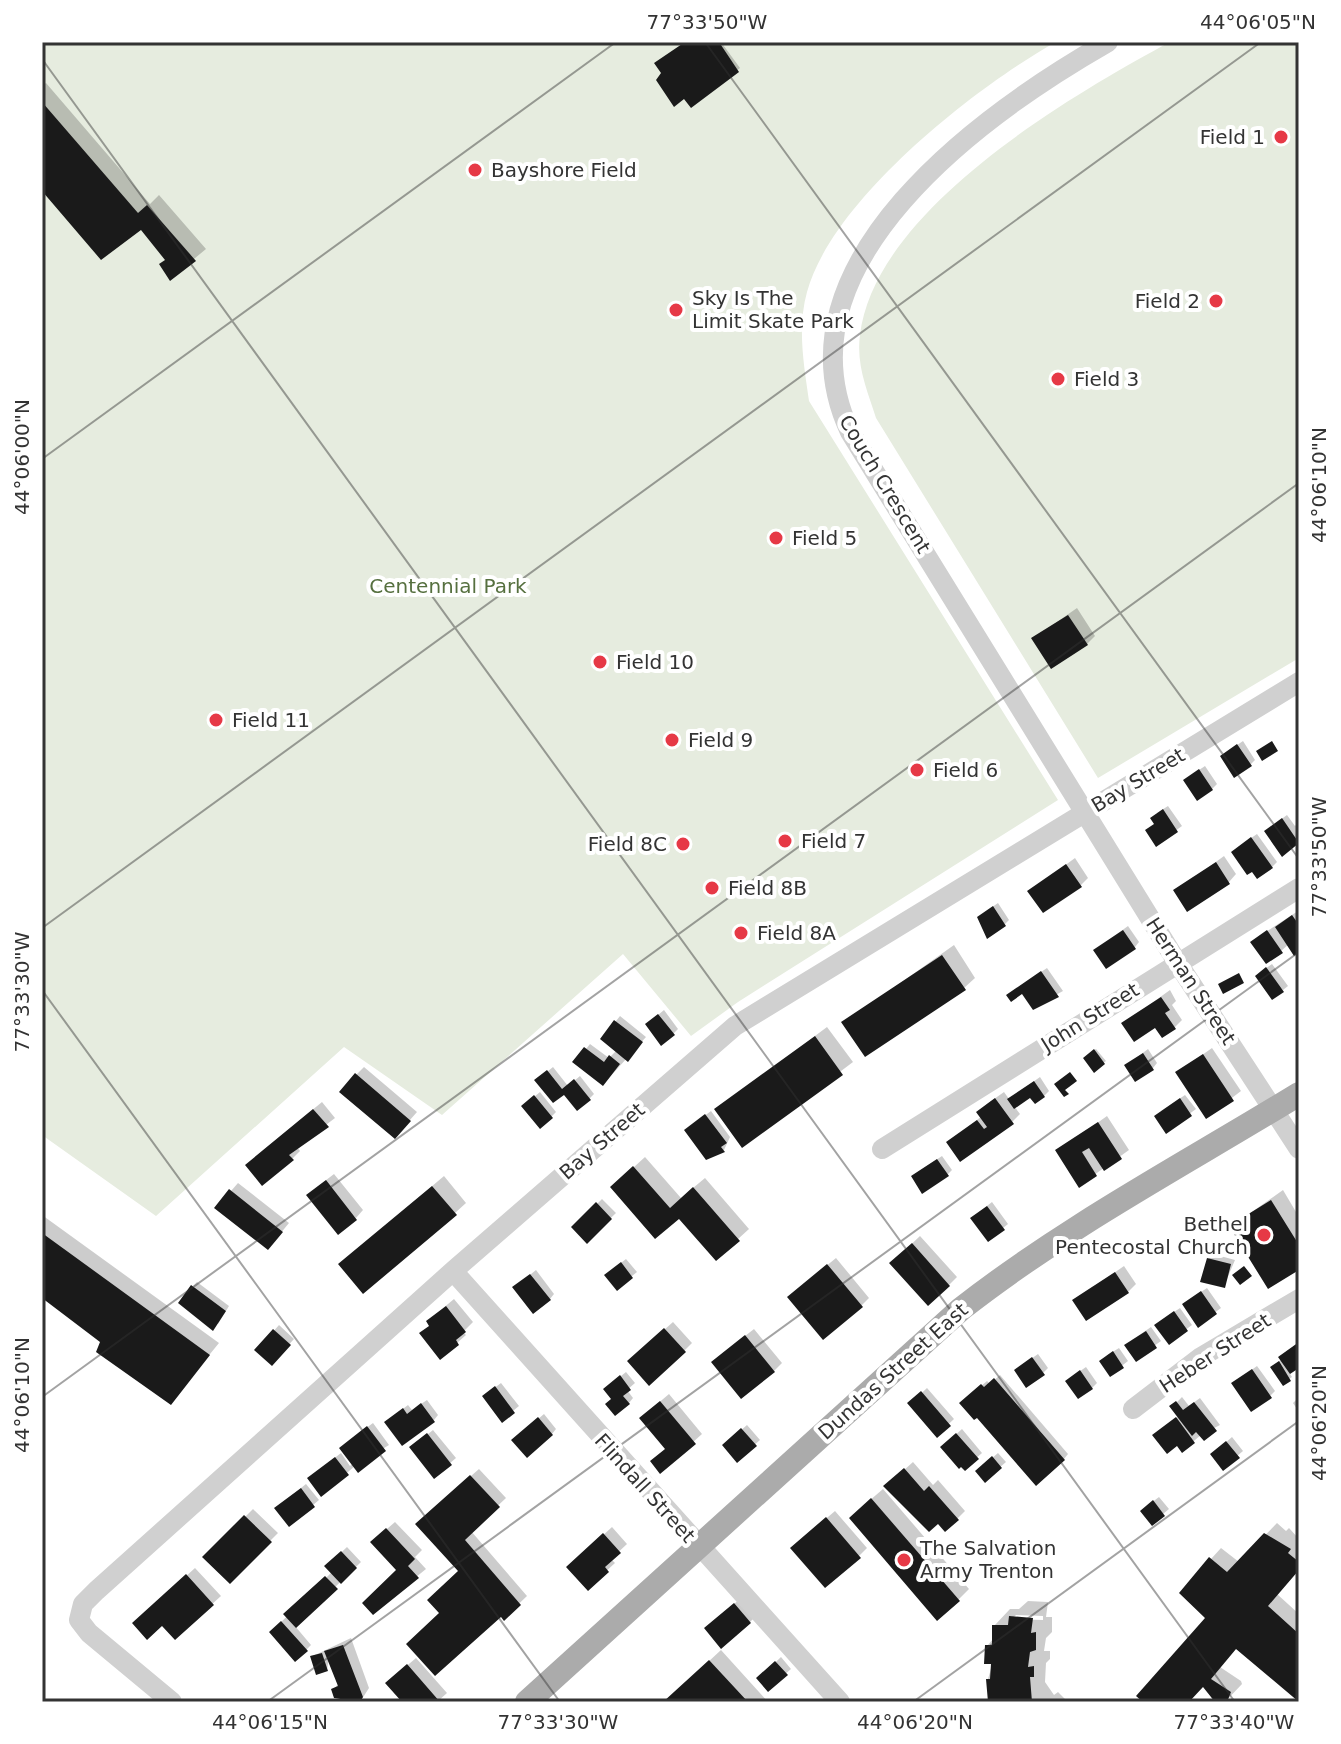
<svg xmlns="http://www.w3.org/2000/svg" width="1341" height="1744" viewBox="0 0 1341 1744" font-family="'DejaVu Sans',sans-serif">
	<rect width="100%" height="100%" fill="#fff"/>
	<path fill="#e6ecdf" d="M42 42H1056C975 87 832 200 807 292 797 328 804 365 809 401L1058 800 738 1002 691 1036 623 954 442 1115 344 1047 156 1216 42 1135Z
		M1170 42H1299V658L1098 778 876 418C867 390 856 365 860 335 875 210 1068 97 1170 42Z"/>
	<path fill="#0003" fill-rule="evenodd" d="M687 42H721L740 68 691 105Z
		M46 83 150 204 159 195 206 249 171 278 167 259 142 227 42 188V86Z
		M1077 608 1095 636 1087 644 1034 638Z
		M1243 741 1255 760 1251 764 1227 752Z
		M1205 766 1217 784 1212 789 1190 776Z
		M1168 806 1182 826 1157 844V813Z
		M1287 815 1295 826 1299 822V842L1283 854 1272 826Z
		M1257 834 1277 862 1272 867 1238 847Z
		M1224 856 1236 874 1229 882 1176 891Z
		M1075 858 1088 878 1080 886 1030 891Z
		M998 903 1009 920 1005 924 985 912Z
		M1298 911 1299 950 1289 944 1281 951 1258 937Z
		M1128 926 1139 942 1135 947 1095 950Z
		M954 945 975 978 964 988 844 1023Z
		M1272 964 1288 986 1283 990 1262 971Z
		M1047 968 1063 991 1034 1007 1023 991 1014 990Z
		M1170 990 1176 1001 1172 1005 1182 1020 1174 1028 1124 1023Z
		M664 1010 678 1029 673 1034 652 1020Z
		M620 1016 646 1037 608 1079 586 1049 590 1044 609 1058 617 1050 616 1021Z
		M827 1027 853 1062 743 1145 717 1109Z
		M1212 1048 1241 1091 1207 1117 1178 1072Z
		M1096 1049 1106 1061 1094 1070 1085 1058Z
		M1148 1049 1157 1063 1153 1068 1127 1065Z
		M364 1067 417 1112 402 1129 356 1075Z
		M553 1067 568 1086 580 1076 594 1094 589 1099 564 1092 542 1076Z
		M1040 1077 1049 1091 1044 1096 1031 1095 1014 1106 1020 1114 1012 1122 949 1142 982 1116 979 1112 987 1104 1004 1092 1009 1099Z
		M540 1092 556 1112 551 1117 528 1102Z
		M1185 1095 1196 1109 1166 1131 1161 1111Z
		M322 1102 335 1118 297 1147 300 1151 292 1159 255 1157Z
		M711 1111 730 1137 724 1150 707 1158 691 1126Z
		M1107 1116 1129 1150 1080 1185 1058 1151Z
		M942 1156 952 1170 947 1175 918 1172Z
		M645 1157 681 1198 705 1178 749 1229 716 1259 679 1216 623 1177Z
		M334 1174 363 1210 356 1218 317 1187Z
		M444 1176 466 1203 455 1213 352 1254Z
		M238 1183 289 1223 275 1240 231 1191Z
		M1283 1190 1299 1217V1268L1232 1226Z
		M602 1199 616 1213 587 1241 574 1227Z
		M992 1202 1008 1224 1003 1228 978 1213Z
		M42 1215 219 1343 171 1402 102 1341 42 1296Z
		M920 1236 957 1277 949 1285 900 1255Z
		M1213 1254 1235 1260 1224 1286 1208 1259Z
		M836 1258 869 1298 861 1306 798 1289Z
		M626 1259 637 1272 617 1288 612 1270Z
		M1124 1266 1136 1284 1128 1292 1075 1300Z
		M536 1270 554 1294 550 1299 520 1283Z
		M197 1282 229 1306 218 1324 193 1286Z
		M1207 1288 1221 1308 1198 1325 1189 1300Z
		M454 1299 473 1322 463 1332 466 1335 441 1357 431 1324 436 1314Z
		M1180 1308 1192 1325 1169 1342 1162 1320Z
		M673 1322 692 1343 684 1351 637 1354Z
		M279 1325 294 1339 272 1363 257 1350Z
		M1151 1327 1161 1341 1136 1359 1132 1340Z
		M754 1329 782 1363 774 1371 722 1354Z
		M1299 1343V1365L1289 1372 1292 1377 1283 1383 1275 1365Z
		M1119 1348 1128 1361 1110 1375 1106 1356Z
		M1038 1354 1048 1368 1043 1373 1021 1366Z
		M1257 1366 1275 1391 1270 1396 1239 1379Z
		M1086 1367 1097 1383 1092 1388 1073 1376Z
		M626 1372 635 1383 627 1390 633 1398 629 1403 614 1399 611 1384Z
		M1000 1375 1068 1454 1064 1459 961 1403 987 1381 990 1384Z
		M501 1383 519 1406 502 1420 489 1392Z
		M927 1388 954 1419 937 1435 910 1404Z
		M669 1394 702 1434 661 1471 667 1448 649 1411Z
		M1182 1397 1189 1406 1200 1398 1220 1425 1201 1435 1183 1450 1160 1431 1179 1416 1177 1402Z
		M1299 1397V1412L1293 1403Z
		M427 1400 438 1415 434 1420 391 1418 408 1405 412 1410Z
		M544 1414 556 1429 552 1434 519 1435Z
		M373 1423 389 1445 355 1466 322 1494 314 1474 341 1453 350 1466 353 1463 346 1443Z
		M747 1425 760 1440 737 1460 724 1445Z
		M962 1429 982 1453 965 1468 942 1447Z
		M433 1430 456 1458 435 1476 417 1443Z
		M1232 1437 1243 1451 1223 1468 1217 1450Z
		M998 1453 1006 1462 985 1480 977 1471Z
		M913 1462 933 1485 938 1480 965 1511 957 1519 894 1479Z
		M479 1469 506 1498 471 1531 527 1596 504 1618 501 1614 441 1613 461 1571 425 1516Z
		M306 1484 319 1500 289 1525 281 1504Z
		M883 1489 969 1589 958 1600 862 1507Z
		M1159 1497 1169 1509 1152 1523 1147 1506Z
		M253 1509 278 1533 230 1581 205 1557Z
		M835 1511 867 1548 859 1556 801 1540Z
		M395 1522 422 1550 415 1557 426 1569 373 1612 399 1570 380 1535Z
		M1277 1523 1286 1531 1289 1528 1299 1539V1568L1277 1594 1299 1614V1701L1237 1647 1220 1667 1241 1681 1242 1684 1225 1702 1204 1684 1187 1702H1146L1208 1618 1211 1559 1221 1548 1239 1562Z
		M612 1527 627 1544 611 1559 615 1563 588 1588 577 1559Z
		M347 1547 361 1562 295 1626 311 1645 296 1660 271 1632 332 1572 327 1566Z
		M195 1568 221 1596 175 1638 162 1624 142 1616Z
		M740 1599 755 1617 750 1622 711 1623Z
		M1028 1601 1048 1602 1046 1617H1052V1632L1046 1638 1044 1651H1050V1659L1046 1663 1045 1682 1054 1695 1058 1692 1068 1702H990L988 1679 993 1662 987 1646 994 1638V1626L1010 1609H1019ZM1016 1615 1043 1616V1620L1012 1619Z
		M351 1638 369 1688 360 1702 336 1697 333 1690 339 1683 329 1658 327 1670 315 1655Z
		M721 1650 768 1702H665Z
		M781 1657 791 1669 768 1689 759 1678Z
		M416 1658 447 1693 437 1702H405L396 1675Z"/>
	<path fill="#1a1a1a" d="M685 42H719L739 72 691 108 684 99 674 107 656 80 661 73 654 63Z
		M42 102 138 213 147 205 196 261 170 281 159 264 165 260 141 230 101 260 42 191Z
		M1068 615 1088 645 1051 669 1031 638Z
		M1272 741 1278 751 1262 761 1256 751Z
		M1237 744 1252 766 1234 778 1220 756Z
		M1199 769 1213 790 1197 801 1183 780Z
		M1163 809 1178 832 1156 847 1145 830 1154 824 1150 818Z
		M1282 818 1299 843 1282 857 1264 831Z
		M1251 837 1273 868 1257 879 1252 872 1247 875 1231 852Z
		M1216 862 1230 884 1187 912 1173 890Z
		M1066 864 1082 887 1043 913 1027 891Z
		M993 906 1006 926 987 939 977 917Z
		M1292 915 1299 925V952L1294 956 1275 927Z
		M1123 930 1136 949 1106 969 1093 950Z
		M1267 930 1283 953 1266 964 1250 942Z
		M942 955 966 990 865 1057 841 1022Z
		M1266 967 1284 992 1272 1000 1255 976Z
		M1041 971 1059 997 1033 1010 1022 994 1011 1002 1006 995Z
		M1239 973 1244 983 1223 994 1218 984Z
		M1161 997 1170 1010 1165 1013 1176 1029 1162 1038 1155 1028 1134 1042 1121 1023Z
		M658 1014 675 1035 661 1046 645 1024Z
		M614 1020 643 1042 628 1062 600 1039Z
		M815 1036 843 1075 742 1148 714 1109Z
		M584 1047 604 1062 609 1055 620 1064 603 1086 572 1062Z
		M1094 1049 1105 1064 1094 1073 1083 1058Z
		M1143 1053 1154 1070 1135 1082 1124 1065Z
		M1203 1054 1234 1101 1206 1119 1175 1072Z
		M547 1070 562 1089 574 1079 591 1100 577 1111 564 1095 553 1103 534 1080Z
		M1070 1072 1077 1081 1065 1090 1069 1094 1064 1097 1054 1084Z
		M355 1073 411 1121 395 1139 339 1092Z
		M1034 1081 1045 1097 1035 1104 1030 1098 1014 1109 1007 1099Z
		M534 1095 553 1118 540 1129 521 1106Z
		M995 1098 1014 1124 960 1162 946 1142 977 1120 984 1129 987 1127 976 1112Z
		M1180 1098 1192 1116 1166 1134 1154 1116Z
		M313 1109 329 1127 289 1155 294 1160 262 1186 245 1165Z
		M705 1114 727 1143 721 1147 725 1152 706 1160 684 1130Z
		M1098 1122 1122 1159 1104 1171 1089 1148 1082 1152 1097 1176 1079 1188 1055 1150Z
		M937 1159 949 1176 922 1194 911 1176Z
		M633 1166 670 1208 693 1187 740 1241 716 1261 679 1219 655 1239 610 1187Z
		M326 1180 357 1220 338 1235 306 1195Z
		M432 1186 457 1215 363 1294 338 1264Z
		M229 1189 283 1232 268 1250 214 1208Z
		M1271 1200 1299 1245V1270L1268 1289 1229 1226Z
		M596 1202 612 1219 587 1244 571 1227Z
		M987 1206 1005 1230 988 1242 970 1218Z
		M42 1233 210 1355 171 1405 96 1352 100 1342 42 1298Z
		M912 1243 950 1286 928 1306 889 1263Z
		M1207 1258 1231 1264 1225 1288 1200 1282Z
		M621 1262 633 1278 617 1291 604 1275Z
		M827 1264 863 1307 823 1340 787 1297Z
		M1244 1266 1252 1276 1240 1285 1232 1275Z
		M1115 1272 1129 1293 1086 1321 1072 1300Z
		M530 1274 551 1300 533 1314 512 1287Z
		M191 1285 226 1311 213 1331 178 1303Z
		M1201 1291 1217 1314 1198 1328 1182 1304Z
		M446 1306 466 1332 456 1340 459 1345 440 1360 419 1333 429 1326 426 1321Z
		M1174 1311 1188 1331 1169 1345 1154 1325Z
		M664 1328 686 1352 649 1386 627 1361Z
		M273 1329 291 1345 272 1366 254 1350Z
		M1146 1331 1157 1348 1136 1362 1124 1345Z
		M745 1335 775 1372 741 1399 711 1362Z
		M1299 1342V1368L1290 1374 1278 1357Z
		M1113 1351 1124 1368 1110 1377 1099 1361Z
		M1032 1357 1045 1375 1026 1388 1014 1370Z
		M1279 1361 1291 1381 1283 1386 1270 1367Z
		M1252 1369 1272 1398 1251 1412 1231 1383Z
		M1080 1370 1093 1389 1078 1399 1065 1381Z
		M620 1375 631 1390 623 1396 630 1404 615 1416 605 1404 611 1399 603 1389Z
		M994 1378 1065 1460 1036 1486 977 1418 974 1420 959 1403 981 1384 984 1387Z
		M495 1386 515 1413 502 1423 482 1396Z
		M921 1391 951 1426 937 1438 907 1403Z
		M660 1401 696 1444 660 1474 650 1461 665 1449 639 1418Z
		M1176 1401 1183 1410 1194 1402 1217 1431 1204 1441 1196 1432 1192 1436 1169 1406Z
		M421 1403 435 1422 402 1446 384 1422 403 1408 407 1414Z
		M538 1417 553 1435 527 1458 511 1440Z
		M1176 1417 1195 1443 1182 1453 1177 1446 1167 1454 1152 1435Z
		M367 1426 386 1451 358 1473 339 1448Z
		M741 1428 757 1446 737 1463 722 1445Z
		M427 1433 452 1465 434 1479 409 1447Z
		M956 1433 979 1459 965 1471 961 1467 959 1469 940 1447Z
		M1226 1441 1240 1458 1223 1471 1210 1454Z
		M992 1456 1002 1468 985 1483 975 1471Z
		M335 1457 349 1475 321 1497 307 1478Z
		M904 1468 924 1491 929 1486 959 1520 945 1532 938 1524 929 1532 883 1486Z
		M470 1475 500 1507 465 1540 521 1605 504 1621 501 1617 435 1676 406 1644 439 1613 427 1600 458 1571 415 1524Z
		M301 1488 315 1507 289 1527 274 1508Z
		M871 1498 960 1601 937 1621 849 1518Z
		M1153 1500 1165 1516 1152 1526 1140 1511Z
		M244 1515 272 1542 230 1584 202 1557Z
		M826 1517 861 1558 825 1588 790 1548Z
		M386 1528 415 1559 408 1566 419 1578 373 1615 362 1603 396 1570 370 1542Z
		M603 1533 621 1553 605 1567 609 1572 588 1591 566 1567Z
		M1264 1533 1291 1549 1288 1553 1299 1562V1570L1268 1606 1299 1634V1702L1236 1649 1211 1679 1231 1692 1227 1702H1215L1203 1687 1189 1702H1143L1136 1696 1205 1618 1179 1593 1209 1557 1227 1572Z
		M341 1551 357 1568 341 1584 324 1566Z
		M186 1574 214 1605 175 1640 162 1626 147 1640 132 1623Z
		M325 1576 338 1589 296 1628 283 1614Z
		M734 1603 751 1623 721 1649 704 1628Z
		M1009 1616 1033 1618 1031 1633 1036 1632V1650L1030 1652 1028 1667 1034 1666V1677H1030L1032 1702H988L986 1679H990L991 1664H984L985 1645H992V1625H1008Z
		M281 1621 308 1651 295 1662 269 1632Z
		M343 1645 363 1697 360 1702 334 1698 331 1689 338 1686 324 1651Z
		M322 1653 328 1671 316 1675 310 1656Z
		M709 1660 748 1702H663Z
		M775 1661 788 1675 768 1692 756 1678Z
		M407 1664 440 1702H402L385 1683Z"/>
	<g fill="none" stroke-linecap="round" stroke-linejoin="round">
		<path stroke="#d0d0d0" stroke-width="20" d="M1108 42C984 113 771 264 850 432L1177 962 1299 1149
			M882 1149 1299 888
			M453 1271 840 1702
			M1133 1409 1201 1357 1299 1299
			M172 1702 89 1633 79 1620 83 1604 96 1591 453 1271 735 1026 1299 682"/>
		<path stroke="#ababab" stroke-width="24" d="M527 1702 961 1309C1067 1226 1185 1164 1299 1094"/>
	</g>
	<path fill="none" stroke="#333" stroke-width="2" stroke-opacity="0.45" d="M705 42 1299 859M42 59 1235 1702M42 459 616 42M42 928 1261 42M42 990 560 1702M42 1397 1299 483M267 1702 1299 952M913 1702 1299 1421"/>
	<g fill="#e63946" stroke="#fff" stroke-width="3">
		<circle cx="1281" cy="137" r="8"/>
		<circle cx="475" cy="170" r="8"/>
		<circle cx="1216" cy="301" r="8"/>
		<circle cx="676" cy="310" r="8"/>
		<circle cx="1058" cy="379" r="8"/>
		<circle cx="776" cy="538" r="8"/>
		<circle cx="600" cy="662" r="8"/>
		<circle cx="216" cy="720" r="8"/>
		<circle cx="672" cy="740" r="8"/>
		<circle cx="917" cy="770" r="8"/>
		<circle cx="785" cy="841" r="8"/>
		<circle cx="683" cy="844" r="8"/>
		<circle cx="712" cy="888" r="8"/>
		<circle cx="741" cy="933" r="8"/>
		<circle cx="1264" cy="1235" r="8"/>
		<circle cx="904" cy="1560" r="8"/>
	</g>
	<g text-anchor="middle" stroke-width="8" stroke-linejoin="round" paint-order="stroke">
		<g font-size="20" fill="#333" stroke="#fff" text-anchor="start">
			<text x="1265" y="144" text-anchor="end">Field 1</text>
			<text x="491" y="177">Bayshore Field</text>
			<text x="692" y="305">Sky Is The<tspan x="692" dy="23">Limit Skate Park</tspan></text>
			<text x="1200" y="308" text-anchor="end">Field 2</text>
			<text x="1074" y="386">Field 3</text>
			<text x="792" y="545">Field 5</text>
			<text x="616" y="669">Field 10</text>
			<text x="232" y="727">Field 11</text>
			<text x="688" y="747">Field 9</text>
			<text x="933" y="777">Field 6</text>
			<text x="801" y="848">Field 7</text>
			<text x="667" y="851" text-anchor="end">Field 8C</text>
			<text x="728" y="895">Field 8B</text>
			<text x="757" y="940">Field 8A</text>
			<text x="1248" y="1231" text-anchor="end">Bethel<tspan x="1248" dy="23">Pentecostal Church</tspan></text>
			<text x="920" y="1555">The Salvation<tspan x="920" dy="23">Army Trenton</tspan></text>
		</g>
		<g font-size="20" fill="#333" stroke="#fff">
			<text transform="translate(885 484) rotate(59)" y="7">Couch Crescent</text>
			<text transform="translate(1138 780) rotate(-31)" y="7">Bay Street</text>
			<text transform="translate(1191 981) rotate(57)" y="7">Herman Street</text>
			<text transform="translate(1090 1017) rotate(-32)" y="7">John Street</text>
			<text transform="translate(602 1141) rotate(-41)" y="7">Bay Street</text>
			<text transform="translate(1215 1353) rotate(-33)" y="7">Heber Street</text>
			<text transform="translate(893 1371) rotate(-42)" y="7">Dundas Street East</text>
			<text transform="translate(645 1488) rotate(48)" y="7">Flindall Street</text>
		</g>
		<g font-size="20" fill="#56703f" stroke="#fff">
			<text x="448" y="593">Centennial Park</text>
		</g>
	</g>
	<rect width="1341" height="1744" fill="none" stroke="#ffffff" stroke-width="88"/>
	<rect x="44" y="44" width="1253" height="1656" fill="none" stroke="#333" stroke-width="3"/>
	<g font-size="20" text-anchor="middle" fill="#333">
		<text x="707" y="29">77°33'50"W</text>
		<text x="1258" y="29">44°06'05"N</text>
		<text transform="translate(22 457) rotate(-90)" y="7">44°06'00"N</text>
		<text transform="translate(1319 485) rotate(-90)" y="7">44°06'10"N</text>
		<text transform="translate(1319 857) rotate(-90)" y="7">77°33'50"W</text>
		<text transform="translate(22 992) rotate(-90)" y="7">77°33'30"W</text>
		<text transform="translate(22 1395) rotate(-90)" y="7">44°06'10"N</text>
		<text transform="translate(1319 1423) rotate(-90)" y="7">44°06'20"N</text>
		<text x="270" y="1729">44°06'15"N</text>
		<text x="558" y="1729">77°33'30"W</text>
		<text x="915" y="1729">44°06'20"N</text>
		<text x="1234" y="1729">77°33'40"W</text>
	</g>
</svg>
